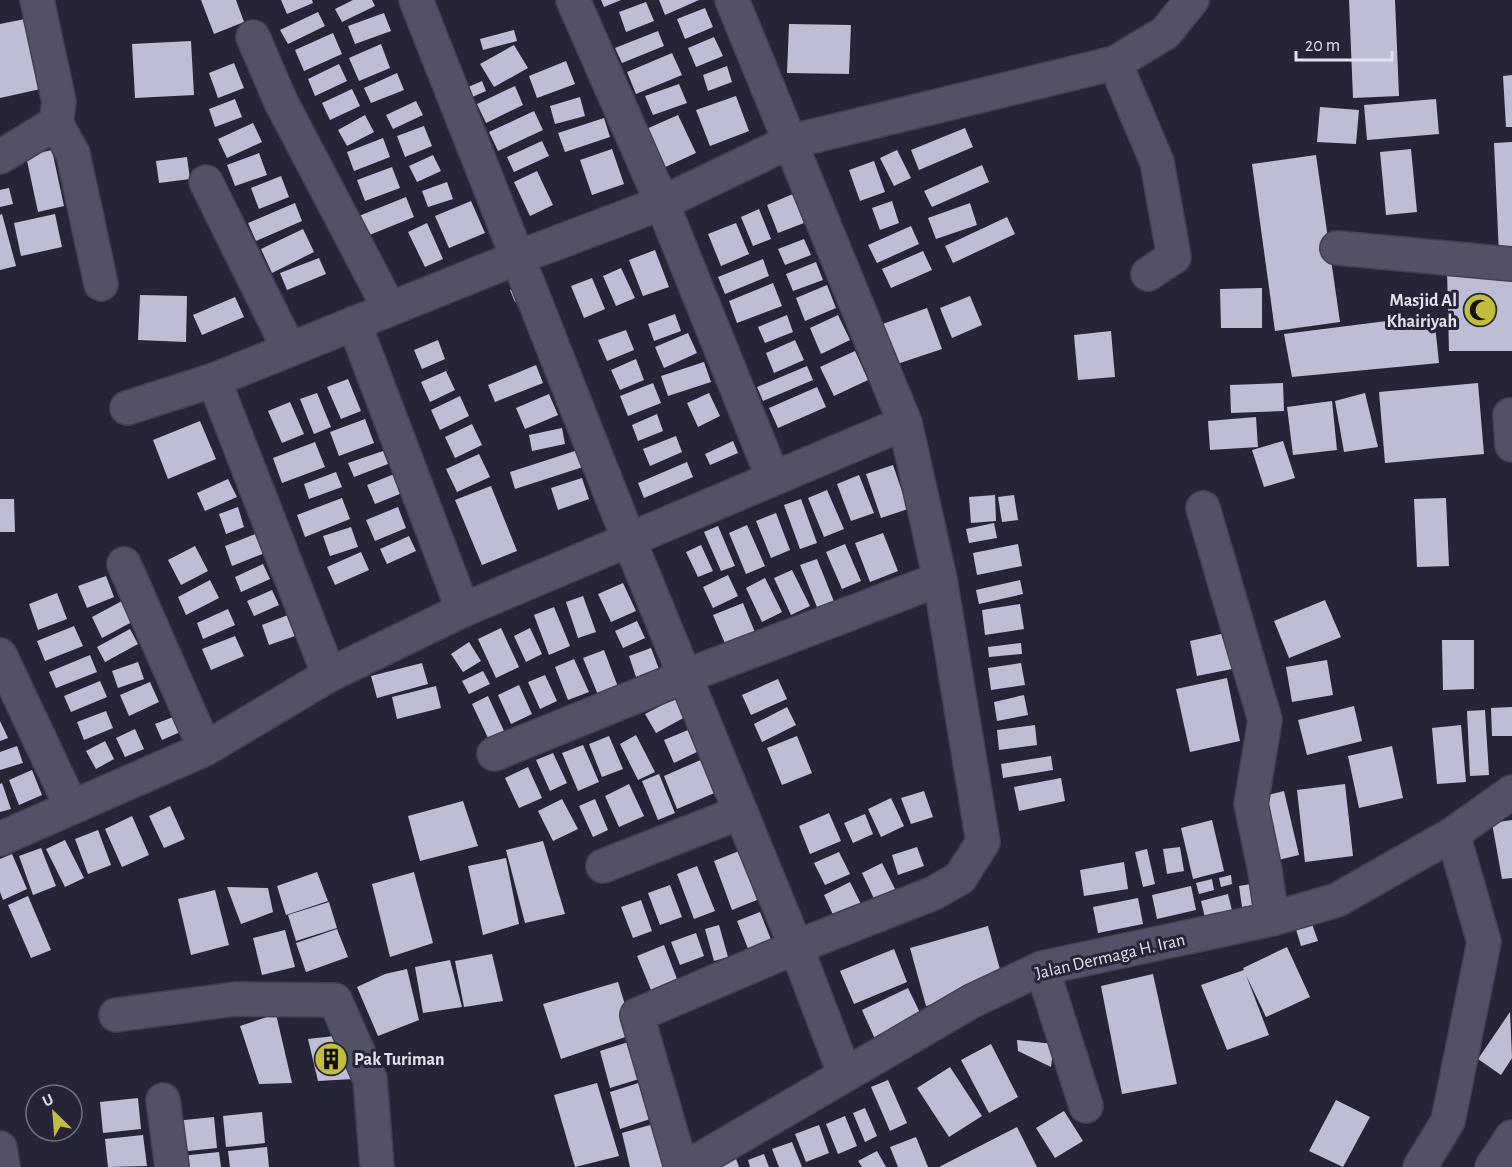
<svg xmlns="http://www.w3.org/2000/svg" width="1512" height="1167" viewBox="0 0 1512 1167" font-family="'Alegreya Sans',sans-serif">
	<rect width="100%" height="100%" fill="#262538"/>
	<path fill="#bebdd6" d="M201 0H236L244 22 214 34Z
		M281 0H312L313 3 287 14Z
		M353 0H372L375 6 342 22 335 9Z
		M601 0H621L604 7Z
		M659 0H699L665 15Z
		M1349 0H1395L1399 96 1353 98Z
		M646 2 654 21 626 32 619 12Z
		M705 8 713 27 685 39 677 19Z
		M318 12 325 26 288 44 280 30Z
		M384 13 391 31 355 44 348 26Z
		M30 18 45 88 0 98V24Z
		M789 24 851 25 849 74 787 73Z
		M514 30 517 41 483 50 480 39Z
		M658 31 664 46 622 63 615 48Z
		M333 33 342 54 304 71 295 50Z
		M714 37 723 56 696 67 688 48Z
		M191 41 194 95 135 98 132 44Z
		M381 44 390 68 359 81 349 58Z
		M514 45 528 68 494 87 480 64Z
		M672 53 682 75 636 94 627 72Z
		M566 61 575 84 537 98 529 76Z
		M234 63 244 88 218 98 209 73Z
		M339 64 347 81 315 96 308 79Z
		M727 66 732 82 708 91 703 75Z
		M397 73 404 90 371 103 364 88Z
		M1512 75V127H1506L1503 76Z
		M482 81 486 91 470 98 466 88Z
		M679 84 687 103 653 115 645 96Z
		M515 86 523 105 486 123 477 104Z
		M352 89 360 106 330 120 322 103Z
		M736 96 749 131 710 146 696 110Z
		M580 97 585 116 555 124 550 106Z
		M235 99 242 117 215 127 209 109Z
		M1436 99 1439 134 1367 140 1364 105Z
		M416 101 423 115 393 129 386 115Z
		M1320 107 1359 110 1356 144 1317 142Z
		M534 111 543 130 498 151 489 132Z
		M365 115 374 132 347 146 338 130Z
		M678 115 696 153 661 169 644 130Z
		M604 118 610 137 565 152 558 133Z
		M253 123 262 142 227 158 218 139Z
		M424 126 432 146 405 157 397 136Z
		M965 128 973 147 919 170 911 150Z
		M383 138 390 157 354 171 347 152Z
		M542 141 549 156 514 172 507 157Z
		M1512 142V255H1499L1494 143Z
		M612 149 624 184 592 195 580 160Z
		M1411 149 1417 212 1386 215 1380 152Z
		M52 150 64 206 38 212 26 156Z
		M897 150 911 178 894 186 880 158Z
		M259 153 267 175 235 186 227 165Z
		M433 155 441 171 417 182 409 166Z
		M1316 155 1340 322 1275 331 1252 164Z
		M187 157 190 179 159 183 156 161Z
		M874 161 885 192 860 201 849 170Z
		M982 165 989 182 932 207 924 191Z
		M392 167 400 188 365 201 357 180Z
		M537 171 553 205 530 216 514 182Z
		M281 176 289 197 259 209 251 188Z
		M447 182 453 199 428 207 422 191Z
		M9 188 13 204 0 207V190Z
		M793 194 804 223 778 233 767 205Z
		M406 197 414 217 362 238 354 218Z
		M471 201 485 233 449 248 435 216Z
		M892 201 899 223 880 230 872 208Z
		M295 203 302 221 256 241 248 223Z
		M970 203 977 225 936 239 928 218Z
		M759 209 771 239 753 246 741 217Z
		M2 214 16 266 0 270V215Z
		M55 214 62 247 21 256 14 223Z
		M1007 217 1015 234 953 263 945 246Z
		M427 223 443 259 425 267 408 232Z
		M736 223 749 254 721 266 708 234Z
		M911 226 919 244 877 263 868 245Z
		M303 229 314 252 272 273 261 249Z
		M804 239 811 255 785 265 778 249Z
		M655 250 669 287 643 296 629 260Z
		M923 251 932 270 891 288 882 269Z
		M319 258 326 274 287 290 280 273Z
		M763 259 769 276 725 294 718 277Z
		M816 262 823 280 793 291 786 274Z
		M621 268 635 298 616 306 603 276Z
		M1447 270H1512V351H1449Z
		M592 278 605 309 584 318 571 286Z
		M773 283 782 306 737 323 729 301Z
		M525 284 529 296 515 302 510 290Z
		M827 285 836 308 805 321 796 298Z
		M1262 288V328H1221L1220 289Z
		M140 295 187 296 186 342 138 340Z
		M970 296 982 325 952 338 940 308Z
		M235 297 244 317 202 335 193 315Z
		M927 308 942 349 894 365 880 325Z
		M675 314 681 331 654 341 648 324Z
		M787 315 793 332 765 343 758 327Z
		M838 315 850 340 821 354 810 328Z
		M1434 315 1439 363 1292 377 1284 334Z
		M626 330 634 350 607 361 598 340Z
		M1111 331 1115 377 1078 380 1074 335Z
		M688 333 697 353 664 368 655 347Z
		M438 340 445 359 422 369 414 350Z
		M795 340 804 360 774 373 766 353Z
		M855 351 868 380 834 396 820 367Z
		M636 359 644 380 620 390 611 370Z
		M704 362 711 382 668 396 661 376Z
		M536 365 543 383 495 402 488 385Z
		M807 366 813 380 763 401 757 387Z
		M446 371 455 390 430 402 421 382Z
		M348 379 361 411 341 419 327 387Z
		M653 383 661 403 628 416 620 396Z
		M1283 383 1284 411 1231 413 1230 385Z
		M1478 383 1484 454 1385 463 1379 392Z
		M817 387 826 407 778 428 769 408Z
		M317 393 331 427 314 434 300 399Z
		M709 393 720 416 698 427 687 403Z
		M1365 393 1378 447 1344 452 1335 401Z
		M549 394 558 415 525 429 516 408Z
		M460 396 469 416 440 430 431 410Z
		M1332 401 1337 450 1293 455 1287 407Z
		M290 402 304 434 282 443 268 411Z
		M657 414 663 431 638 441 632 425Z
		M1256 417 1258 447 1210 450 1208 421Z
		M365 419 374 443 339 456 330 432Z
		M200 421 216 459 168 479 153 440Z
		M472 424 482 445 455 458 445 437Z
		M562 428 565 444 532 451 529 435Z
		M676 436 682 452 650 466 643 449Z
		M733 441 738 453 710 465 705 454Z
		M1283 441 1295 478 1264 487 1252 450Z
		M315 442 325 467 282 483 273 458Z
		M578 450 583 467 515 489 510 472Z
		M383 451 388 464 354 477 348 463Z
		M479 454 490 477 457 492 446 469Z
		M687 462 693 477 644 498 638 483Z
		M893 465 908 509 881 518 866 474Z
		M404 470 412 489 375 504 367 485Z
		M336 472 342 487 309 499 304 484Z
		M859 475 874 513 851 521 837 484Z
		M582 478 589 499 558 510 551 488Z
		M228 479 237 497 205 511 197 493Z
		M491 486 517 551 482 565 455 500Z
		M827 490 844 529 824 537 808 498Z
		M995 495 996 521 971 523 969 497Z
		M1014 495 1018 520 1002 522 998 497Z
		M342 498 350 519 305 537 297 515Z
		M1446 498 1449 566 1417 567 1414 499Z
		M0 499H14L15 532H0Z
		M801 499 817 543 800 549 784 505Z
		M238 507 244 527 226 534 219 514Z
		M398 507 406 528 375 541 366 520Z
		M776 513 790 550 771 558 756 521Z
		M994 523 997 538 969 543 966 529Z
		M747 525 765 566 746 574 729 533Z
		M718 526 735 566 721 571 704 532Z
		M351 527 358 547 330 556 323 536Z
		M258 533 265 553 232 566 225 546Z
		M883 533 898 571 870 582 855 543Z
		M409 536 416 551 387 564 380 549Z
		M845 544 861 581 842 589 826 552Z
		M1018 544 1022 566 977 575 973 553Z
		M701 545 713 571 698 577 686 552Z
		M195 546 208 571 181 585 168 560Z
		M361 552 369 570 335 585 327 567Z
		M817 559 835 604 819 612 800 565Z
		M263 564 270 579 241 592 235 577Z
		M792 570 810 606 791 615 774 578Z
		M728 575 738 596 713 608 703 587Z
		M106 576 114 597 87 608 78 586Z
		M765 578 782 612 762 622 746 588Z
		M210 580 219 598 186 615 178 597Z
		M1020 580 1023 594 979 604 976 590Z
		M623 583 636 611 611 622 598 594Z
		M272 590 279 605 254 616 247 601Z
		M57 593 67 619 38 630 29 604Z
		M583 596 596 632 578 638 566 602Z
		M1325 600 1341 637 1289 658 1274 621Z
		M122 601 132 622 102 638 92 617Z
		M743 603 756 635 727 648 713 615Z
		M1020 604 1024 629 985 635 982 610Z
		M554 607 570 646 549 655 534 615Z
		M228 609 235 625 203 639 197 623Z
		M288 615 295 636 269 645 262 625Z
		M637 621 645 638 623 648 615 631Z
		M74 626 83 646 45 661 37 641Z
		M501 628 519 667 496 678 478 639Z
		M530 628 542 654 526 662 514 636Z
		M130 629 138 644 105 662 97 647Z
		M1230 632 1237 668 1197 676 1190 641Z
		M235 636 244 656 211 670 202 649Z
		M1442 640H1474V689L1443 690Z
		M469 642 481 661 463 672 451 654Z
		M1021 643 1022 654 989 657 988 647Z
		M651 648 659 669 636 677 629 656Z
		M604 650 618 687 598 695 583 658Z
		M90 655 97 672 56 688 49 672Z
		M574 659 589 692 568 700 555 667Z
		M1327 660 1333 695 1292 702 1286 667Z
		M138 662 144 679 118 688 112 671Z
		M422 663 428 684 377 698 371 676Z
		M1021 663 1025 685 991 690 988 668Z
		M483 671 490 684 469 694 462 681Z
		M545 675 557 701 540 709 528 682Z
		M1227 678 1240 741 1190 752 1176 689Z
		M778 679 787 699 751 715 742 695Z
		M100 681 107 697 71 712 64 696Z
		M150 682 159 702 129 716 120 695Z
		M519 685 532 714 511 724 498 695Z
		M436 686 441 708 397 719 392 697Z
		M1024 695 1028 715 997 721 994 702Z
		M488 696 504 731 488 738 472 704Z
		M678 697 687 716 656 733 645 714Z
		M1354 706 1362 741 1307 755 1298 720Z
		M787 707 796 725 762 742 754 724Z
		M1512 707V736H1492L1491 708Z
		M1485 710 1489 775 1470 776 1467 711Z
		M106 711 113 728 84 740 77 722Z
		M181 714 187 729 162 740 155 724Z
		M0 721 8 738 0 741Z
		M1035 725 1037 745 999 750 997 730Z
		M1461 725 1466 782 1437 784 1432 728Z
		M135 729 144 749 125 757 116 738Z
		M688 730 697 752 674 763 664 740Z
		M636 735 655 772 638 780 620 744Z
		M609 736 623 769 602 777 589 744Z
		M797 736 812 773 782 785 767 748Z
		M105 741 114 759 96 769 86 751Z
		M583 745 599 782 578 791 562 753Z
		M17 746 23 763 0 770V752Z
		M1392 746 1403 798 1359 808 1348 756Z
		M553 753 567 783 550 791 536 760Z
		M712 755 726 788 677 809 664 776Z
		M1051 756 1053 770 1003 778 1001 764Z
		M528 767 542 798 519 808 505 778Z
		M32 770 42 795 19 805 9 780Z
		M659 774 675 813 658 820 642 781Z
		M1061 778 1065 801 1019 811 1014 787Z
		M2 783 11 809 0 812V784Z
		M629 784 644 816 619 827 605 796Z
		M1345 784 1353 856 1305 862 1297 790Z
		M924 791 933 817 911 824 901 798Z
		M1284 791 1299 855 1270 862 1255 798Z
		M891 798 904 826 881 837 868 809Z
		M562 799 578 829 553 841 538 811Z
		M595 799 608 830 593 837 579 806Z
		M463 801 478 846 420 861 408 816Z
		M170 806 185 839 164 848 149 816Z
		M829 813 841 841 810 854 799 826Z
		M865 814 873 834 853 843 844 823Z
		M132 816 149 855 122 867 105 829Z
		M1212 820 1224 871 1193 879 1181 828Z
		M1512 820V878L1502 879 1492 823Z
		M98 830 111 865 88 874 75 839Z
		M65 840 84 878 65 887 46 849Z
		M543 841 565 914 525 923 506 850Z
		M917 847 924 866 898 875 892 855Z
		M1180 847 1184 871 1167 874 1163 849Z
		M41 848 56 886 33 895 19 856Z
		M1147 849 1155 884 1143 887 1135 852Z
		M739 851 757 900 732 910 714 861Z
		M839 852 850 874 825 885 814 863Z
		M12 854 27 889 3 900 0 892V859Z
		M506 858 519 924 483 935 468 866Z
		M1124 862 1128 889 1084 896 1080 870Z
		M882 863 897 893 876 903 862 873Z
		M697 866 715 911 694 919 677 874Z
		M317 872 328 901 286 915 277 886Z
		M414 872 433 943 390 957 372 884Z
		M1231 875 1232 884 1221 887 1219 878Z
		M1212 879 1214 890 1199 894 1196 883Z
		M850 882 862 906 835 919 824 895Z
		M1257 883 1260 904 1242 907 1239 886Z
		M670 885 682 917 660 925 648 893Z
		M1191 886 1196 910 1157 919 1152 895Z
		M227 887 268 888 273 912 241 924Z
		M215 890 229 945 191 955 178 899Z
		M1228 894 1234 919 1207 926 1201 901Z
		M28 896 51 950 31 958 8 905Z
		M1138 898 1143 924 1098 933 1093 907Z
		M641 900 652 931 633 938 621 907Z
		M329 902 337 928 296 941 288 915Z
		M760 912 772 942 749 951 737 921Z
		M1311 921 1318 941 1301 946 1295 926Z
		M719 925 728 957 714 961 705 929Z
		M988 926 1004 984 926 1006 910 948Z
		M337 929 348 957 306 972 296 943Z
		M285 930 295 967 262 975 253 938Z
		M696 933 704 956 680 965 671 942Z
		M664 945 677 979 651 990 637 956Z
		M1287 947 1310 997 1266 1017 1246 975 1269 1035 1227 1050 1201 985 1244 970 1243 968Z
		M894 949 907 982 854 1004 840 971Z
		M492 954 503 1001 464 1007 455 961Z
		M450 960 462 1007 423 1013 415 967Z
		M407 969 419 1020 378 1036 357 987 385 974Z
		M1153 974 1177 1084 1122 1094 1101 986Z
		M618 982 634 1034 561 1059 543 1004Z
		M908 988 922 1017 875 1039 862 1010Z
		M1510 1012 1512 1058 1501 1075 1478 1059Z
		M276 1014 292 1083 259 1084 240 1026Z
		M343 1035 353 1079 318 1081 308 1039Z
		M641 1038 652 1075 610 1088 600 1051Z
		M1017 1040 1054 1044 1051 1067 1018 1051Z
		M991 1044 1018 1097 989 1113 961 1060Z
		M950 1067 982 1116 949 1137 917 1088Z
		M651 1079 662 1115 620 1129 610 1092Z
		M888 1080 907 1123 890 1131 871 1087Z
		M597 1083 619 1156 575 1167 554 1095Z
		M138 1098 141 1129 103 1133 100 1102Z
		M1336 1100 1370 1117 1343 1167 1309 1151Z
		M865 1108 877 1136 865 1142 853 1113Z
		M1064 1111 1083 1141 1055 1158 1036 1128Z
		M262 1112 265 1143 226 1147 223 1116Z
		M845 1116 857 1146 838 1154 826 1124Z
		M214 1117 217 1148 178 1152 175 1121Z
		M664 1121 671 1167H630L622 1133Z
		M819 1125 829 1153 806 1162 795 1134Z
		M1017 1127 1037 1167H939Z
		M143 1135 147 1166 108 1167 105 1139Z
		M916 1137 928 1167H898L890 1147Z
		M792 1142 802 1167H779L772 1149Z
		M267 1147 269 1167H230L228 1151Z
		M877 1151 886 1167H862L858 1161Z
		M219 1152 221 1167H182L181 1156Z
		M734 1153 739 1167H714Z
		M764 1154 769 1167H750L748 1160Z"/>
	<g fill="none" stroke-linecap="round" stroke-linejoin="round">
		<defs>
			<path id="street" d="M416 0 629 540 796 947 845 1075
				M573 0 662 203 773 478
				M253 37 281 102 389 308
				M1115 63 1157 162 1174 257 1148 274
				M56 123 73 154 101 284
				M0 157 56 123 59 102 37 0
				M206 182 289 349
				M1337 248 1512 264
				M354 323 463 610
				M214 380 329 675
				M127 408 214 380 519 257 662 203 789 142 1115 63 1165 33 1192 0
				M1510 415 1512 445
				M1203 508 1265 720 1251 804 1265 871 1272 919
				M124 564 205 749
				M0 655 71 806
				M494 754 686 676 940 579
				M0 839 205 749 329 675 463 610 905 423
				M603 866 741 812
				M1042 968 1086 1106
				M116 1015 235 999 335 1000 370 1079 377 1167
				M163 1100 172 1167
				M0 1148 3 1167
				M681 1167 637 1015 796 947 934 893 960 878 983 842 940 579 905 423 732 0
				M687 1167 972 1001 1042 968 1272 919 1337 900 1453 834 1512 792
				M1420 1167 1448 1121 1484 942 1453 834
				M1492 1167 1512 1137"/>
		</defs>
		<use href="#street" stroke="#424151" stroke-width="36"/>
		<use href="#street" stroke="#525167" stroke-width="33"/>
	</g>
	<defs>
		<symbol id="mosque-disc" viewBox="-11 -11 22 22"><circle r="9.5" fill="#c3bd3e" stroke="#262538"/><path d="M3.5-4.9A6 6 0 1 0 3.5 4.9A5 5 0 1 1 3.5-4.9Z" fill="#111"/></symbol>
		<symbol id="building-disc" viewBox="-11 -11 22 22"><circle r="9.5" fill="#c3bd3e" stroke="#262538"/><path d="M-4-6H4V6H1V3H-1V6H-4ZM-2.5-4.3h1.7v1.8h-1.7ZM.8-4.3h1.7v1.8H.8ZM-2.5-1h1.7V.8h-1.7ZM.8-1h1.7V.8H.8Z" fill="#111"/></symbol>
	</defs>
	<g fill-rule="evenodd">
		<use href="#mosque-disc" x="1461" y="291" width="38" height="38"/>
		<use href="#building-disc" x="312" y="1040" width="38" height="38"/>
	</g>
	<g text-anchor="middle" stroke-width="6" stroke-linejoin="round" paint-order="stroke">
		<g font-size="18" font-weight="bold" fill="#e2e2ef" stroke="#262538" text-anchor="end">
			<text x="1457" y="306">Masjid Al<tspan x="1457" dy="21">Khairiyah</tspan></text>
			<text x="354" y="1065" text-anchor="start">Pak Turiman</text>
		</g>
		<g font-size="18" fill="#e2e2ef" stroke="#262538">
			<text transform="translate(1110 956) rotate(-13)" y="6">Jalan Dermaga H. Iran</text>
		</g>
	</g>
	<g transform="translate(54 1113) rotate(335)"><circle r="28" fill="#262538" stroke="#717181" stroke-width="1.5"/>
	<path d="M0-4.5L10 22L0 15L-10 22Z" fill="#c3bd3e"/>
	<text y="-9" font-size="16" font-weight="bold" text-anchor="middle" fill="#e2e2ef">U</text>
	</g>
	<path d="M1296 51v9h96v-9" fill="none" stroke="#e2e2ef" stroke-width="3"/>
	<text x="1305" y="51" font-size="18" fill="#e2e2ef" stroke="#262538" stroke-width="4.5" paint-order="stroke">20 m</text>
</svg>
